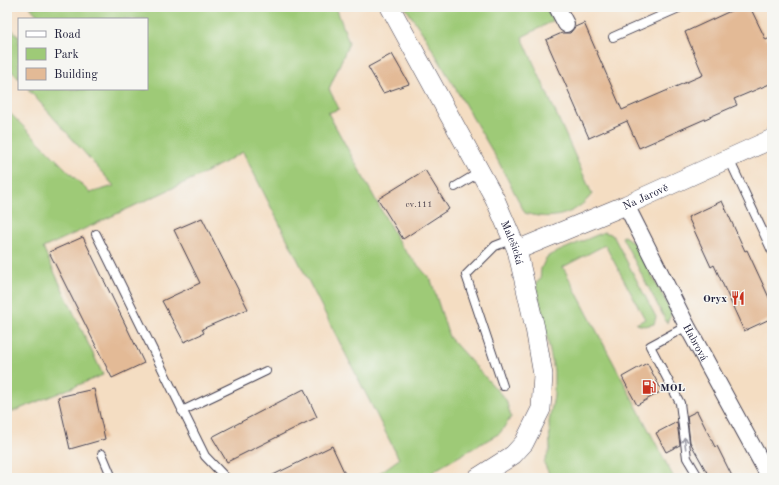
<svg xmlns="http://www.w3.org/2000/svg" width="779" height="485" viewBox="0 0 779 485" font-family="'Old Standard TT',serif">
	<rect width="100%" height="100%" fill="#f6f6f2"/>
	<filter id="ink" filterUnits="userSpaceOnUse"><feTurbulence type="fractalNoise" baseFrequency=".025" numOctaves="2"/><feDisplacementMap in="SourceGraphic" scale="8" xChannelSelector="R" yChannelSelector="G"/><feConvolveMatrix kernelMatrix="1 2 1 2 8 2 1 2 1" color-interpolation-filters="sRGB"/></filter>
	<filter id="wash" filterUnits="userSpaceOnUse"><feTurbulence type="fractalNoise" baseFrequency=".012" numOctaves="4" result="noise"/><feDisplacementMap in="SourceGraphic" scale="16" xChannelSelector="R" yChannelSelector="G"/><feGaussianBlur stdDeviation="0.9" result="paint"/><feColorMatrix in="noise" values="0 0 0 0 0 0 0 0 0 0 0 0 0 0 0 0 0 1.4 0 .05"/><feComposite in="paint" operator="in"/></filter>
	<g filter="url(#wash)">
		<rect width="100%" height="100%" fill="#f4ddc2"/>
		<path fill="#9eca77" stroke="#607659" d="M30 7H336L349 43 329 89 339 109 328 113 401 246 431 280 449 337 506 400 511 417 500 433 435 470 428 478H380L378 474 399 459 243 152 201 175 43 248 103 375 7 414V110L90 193 114 186 28 89H147V19H41Z
			M405 7H545L553 21 522 37 592 194C575 216 550 221 525 213L497 159 424 35Z
			M7 24 19 37V79L7 66Z
			M604 232 611 234 615 239 656 317 654 324 645 326 636 324 645 319 605 245 563 267 674 478H551L544 463 550 449 549 422 554 396V371L536 283 540 280 541 269 546 258 550 255Z
			M624 236 634 243 638 250 671 311V315L667 323 622 237Z"/>
		<g id="blocks">
			<path fill="#e3ba96" d="M739 7H750L766 40 772 37V83L734 99 737 105 639 148 627 121 589 138 546 40 562 33H570L575 27 584 23 622 110 703 75 685 32Z
				M392 54 409 84 383 93 368 67Z
				M425 170 449 209 403 239 378 199Z
				M722 201 745 251 747 250 772 304V318L744 331 714 265 711 267 688 217Z
				M202 218 248 309 202 329 204 333 184 342 162 301 200 283 174 230Z
				M83 237 144 363 112 378 49 252Z
				M647 363 662 391 637 405 622 377Z
				M94 389 105 439 70 449 58 397Z
				M304 389 317 417 227 462 212 437Z
				M697 411 715 447 717 446 733 478H710L690 442 687 416Z
				M677 422 680 445 666 452 656 433Z
				M332 446 345 474 336 478H267Z"/>
		</g>
	</g>
	<g filter="url(#ink)">
		<use href="#blocks" fill-opacity="0" stroke="#423e4f" stroke-width="1"/>
		<g fill="none" stroke-linecap="round" stroke-linejoin="round">
			<defs>
				<path id="service" d="M613 37 681 7
					M729 159 772 251
					M455 187 480 172
					M96 234 205 456 226 478
					M687 326 650 346 680 403 687 458 699 478
					M503 386 466 275 495 246 513 239
					M182 411 266 371
					M102 454 112 478"/>
				<g id="minor">
					<path d="M557 7 566 24"/>
					<path id="s1" d="M626 205 687 326 770 478"/>
				</g>
				<g id="tertiary">
					<path id="s2" d="M390 7 495 199 517 250 535 328 543 375 541 409 524 443 513 455 477 478"/>
					<path id="s3" d="M517 250 626 205 772 139"/>
				</g>
			</defs>
			<use href="#service" stroke="#423e4f" stroke-width="10"/>
			<use href="#minor" stroke="#423e4f" stroke-width="18"/>
			<use href="#tertiary" stroke="#423e4f" stroke-width="20"/>
			<use href="#service" stroke="#fff" stroke-width="8"/>
			<use href="#minor" stroke="#fff" stroke-width="16"/>
			<use href="#tertiary" stroke="#fff" stroke-width="19"/>
		</g>
		<defs><path id="oneway-shaft" d="M-6 0H5M1.5-3L5.5 0L1.5 3" fill="none" stroke-width="1.6" stroke-linecap="round" stroke-linejoin="round"/></defs>
		<use stroke="#9c9ca7" href="#oneway-shaft" transform="translate(685 443) rotate(-97)"/>
	</g>
	<defs>
		<symbol id="restaurant-bare" viewBox="-9 -9 18 18"><path d="M-5-6h1v4h1v-4h1v4h1v-4h1v5L-1.5 .5V6h-2V.5L-5-1ZM5-6V6H3V1.5H1.5Q1.5-4 5-6Z" fill="#c8321e" stroke="#f6f6f2" stroke-width="2.5" paint-order="stroke"/></symbol>
		<symbol id="fuel-bare" viewBox="-9 -9 18 18"><path d="M-5.5-6h7V0h2V4h1.3V-2.5L3-4.5l.8-.8L6-3V5H2.5V1h-1V6h-7ZM-4.2-4.7v3.2H.2V-4.7Z" fill="#c8321e" stroke="#f6f6f2" stroke-width="2.5" paint-order="stroke"/></symbol>
	</defs>
	<g fill-rule="evenodd">
		<use href="#restaurant-bare" x="728" y="288" width="20" height="20"/>
		<use href="#fuel-bare" x="639" y="377" width="20" height="20"/>
	</g>
	<g text-anchor="middle" stroke-width="3" stroke-linejoin="round" paint-order="stroke">
		<g font-size="9" fill="#524852">
			<text x="419" y="207">ev.111</text>
		</g>
		<g font-size="11" fill="#22223b" stroke="#f6f6f2">
			<text dy="4" stroke="none"><textPath href="#s3" startOffset="139">Na Jarově</textPath></text>
			<text dy="4" stroke="none"><textPath href="#s2" startOffset="266">Malešická</textPath></text>
			<text dy="4" stroke="none"><textPath href="#s1" startOffset="154">Habrová</textPath></text>
		</g>
		<g font-size="11" font-weight="bold" fill="#22223b" stroke="#f6f6f2" text-anchor="end">
			<text x="727" y="302">Oryx</text>
			<text x="660" y="391" text-anchor="start">MOL</text>
		</g>
	</g>
	<rect width="779" height="485" fill="none" stroke="#f6f6f2" stroke-width="24"/>
	<rect x="18" y="18" width="130" height="72" fill="#f6f6f2" stroke="#a1a1a9"/>
	<rect x="26" y="31" width="20" height="6" fill="#ffffff" stroke="#a1a1a9"/>
	<text x="54" y="38" font-size="12" fill="#22223b">Road</text>
	<rect x="26" y="48" width="20" height="12" fill="#9eca77" stroke="#a1a1a9"/>
	<text x="54" y="58" font-size="12" fill="#22223b">Park</text>
	<rect x="26" y="68" width="20" height="12" fill="#e3ba96" stroke="#a1a1a9"/>
	<text x="54" y="78" font-size="12" fill="#22223b">Building</text>
</svg>
